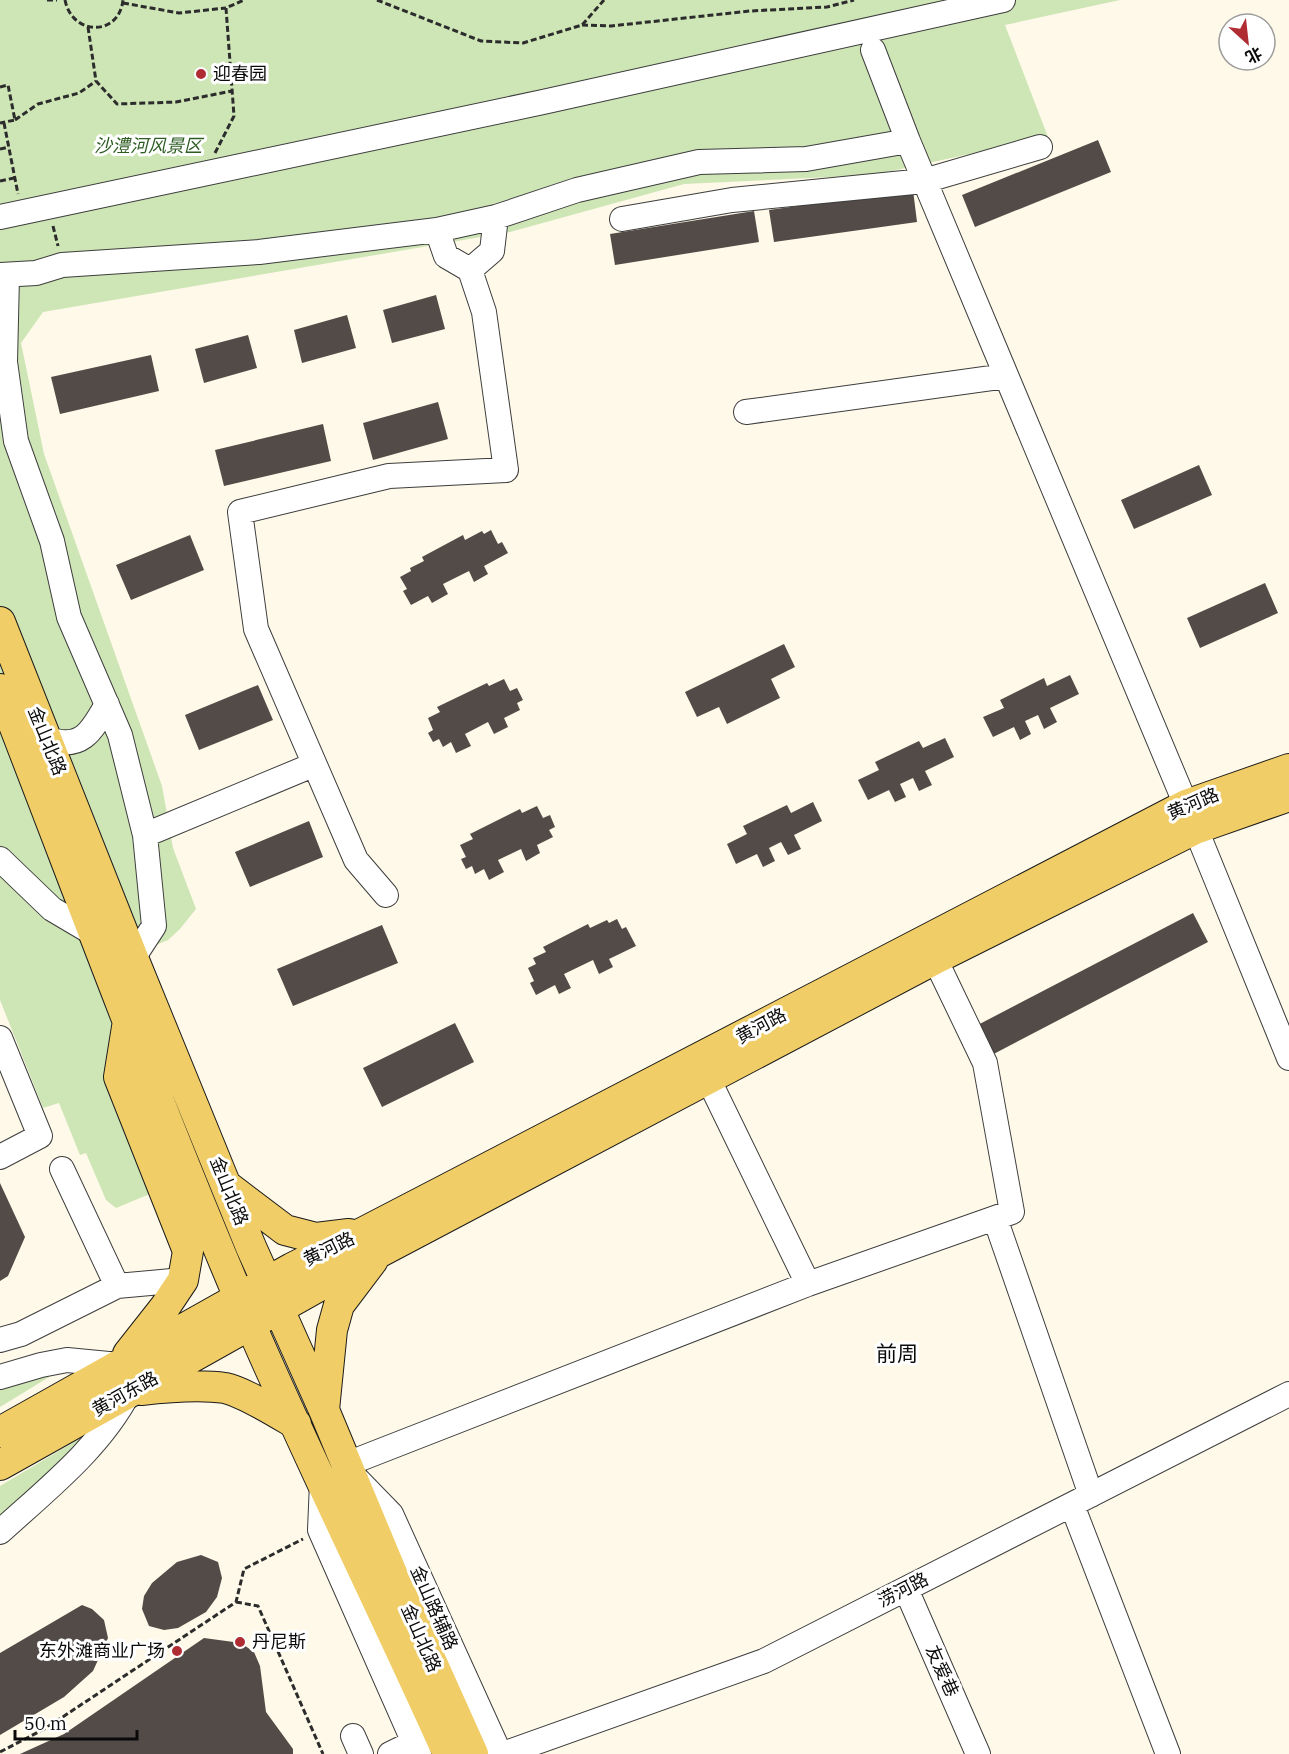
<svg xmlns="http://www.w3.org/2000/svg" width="1289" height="1754" viewBox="0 0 1289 1754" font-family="'IBM Plex Serif','Noto Sans SC',serif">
	<rect width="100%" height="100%" fill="#fef9e8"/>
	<path fill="#cee5b5" d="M0 0H1120L1005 25 1048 137 873 175 684 184 510 232 43 312 21 343 44 454 162 786 173 848 196 909 179 930 168 940 100 968 174 1184 116 1208 106 1200 86 1153 80 1155 59 1103 43 1108 0 1000Z
		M59 1371 0 1407V1386Z
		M79 1439 74 1452 0 1523V1486Z"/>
	<path fill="#524b47" d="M1098 140 1111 172 975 227 962 195Z
		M913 190 917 222 774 242 769 210Z
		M754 211 759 242 615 265 610 234Z
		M436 295 445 329 392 343 383 310Z
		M347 315 356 348 302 363 294 330Z
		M248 335 257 368 204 383 195 349Z
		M151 355 159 391 60 414 51 377Z
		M438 402 448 439 373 460 363 423Z
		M323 424 331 461 224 486 215 450Z
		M1199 465 1212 495 1134 529 1121 500Z
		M491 530 498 544 502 542 508 553 484 566 488 574 474 582 469 571 443 584 448 594 432 603 428 596 411 605 403 591 407 589 400 577 411 571 410 568 424 561 422 557 463 535 465 540 482 531 484 534Z
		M190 535 204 570 131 600 116 565Z
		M1265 583 1278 613 1200 648 1187 618Z
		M784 644 795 667 771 679 780 698 727 724 719 707 697 717 685 692Z
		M1070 675 1079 694 1050 708 1057 722 1044 729 1038 715 1025 721 1031 734 1020 740 1014 727 993 737 983 717 1004 708 1000 700 1044 678 1047 686Z
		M504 679 510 691 517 688 523 700 517 703 520 710 504 718 508 727 494 734 488 722 465 734 471 746 456 753 451 742 443 747 439 739 433 742 428 733 433 730 428 718 440 712 437 707 487 683 489 686Z
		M258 685 273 720 199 750 185 715Z
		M945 738 954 757 925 771 932 785 919 791 913 778 900 784 906 797 895 802 889 790 868 800 858 780 879 770 875 762 919 741 923 748Z
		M813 802 822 821 794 835 801 849 788 855 781 842 769 848 775 861 763 867 757 854 736 864 727 844 747 834 743 826 787 805 791 813Z
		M537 806 543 818 550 815 555 827 549 830 553 837 537 845 540 853 526 861 521 849 498 860 504 872 489 880 484 869 475 874 472 866 466 869 461 859 466 857 460 845 473 839 470 834 520 809 522 813Z
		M309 821 323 857 250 887 235 852Z
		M1193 913 1208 942 986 1058 970 1029Z
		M617 919 622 929 626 927 636 946 609 959 613 967 599 974 593 960 564 974 571 988 559 994 555 985 536 995 530 983 534 981 528 968 536 964 533 958 546 952 543 947 588 924 590 928 607 920 609 923Z
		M382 925 398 963 293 1006 277 969Z
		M455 1023 474 1062 382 1107 363 1068Z
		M0 1183 25 1237 8 1276 0 1281Z
		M201 1555 218 1562 222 1578 217 1597 206 1612 178 1628 164 1630 149 1626 142 1609 144 1596 152 1583 177 1562Z
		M82 1605 92 1609 104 1620 108 1638 93 1671 64 1697 0 1735V1653Z
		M204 1638 241 1643 254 1652 260 1666 266 1712 293 1749V1754H20L64 1734Z"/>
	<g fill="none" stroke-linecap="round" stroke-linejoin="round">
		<defs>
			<path id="minor" d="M873 50 908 141 1186 805 1289 1058
				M0 217 543 102 1003 0
				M622 219 732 200 924 181 1040 147
				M470 270 492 251 496 217
				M0 275 36 273 62 265 259 252 437 230 496 217 577 190 699 162 806 159 908 141
				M7 276 5 362 16 441 52 541 69 617 120 735 145 835 154 926 133 958
				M746 412 1006 376
				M46 738C81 752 92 731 107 704
				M145 835 313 765
				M0 859 52 909 96 935
				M386 895 356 860 256 629 240 512 389 476 506 470 484 312 470 270 446 256 437 230
				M0 1038 40 1136 0 1157
				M700 1062 808 1284
				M62 1169 117 1286
				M995 1218 1091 1495
				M0 1340 21 1334 117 1286 183 1280
				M0 1377 41 1365 67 1360 119 1365
				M347 1464 808 1284 1012 1212 985 1063 935 959
				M357 1479 391 1514 500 1754
				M322 1483 320 1530 419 1754
				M1072 1505 1168 1754
				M0 1532C46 1490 100 1448 129 1392
				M906 1589 978 1754
				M353 1736 361 1754
				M390 1754 427 1736
				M503 1754 764 1661 1289 1394"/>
			<path id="major" d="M0 622 133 958 251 1247 324 1410 394 1578 473 1754
				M0 689C82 900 160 1113 249 1321 312 1467 383 1609 448 1754
				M227 1186 285 1230 316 1238 349 1234
				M128 1354 165 1307 183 1280 188 1251 119 1077 128 1021
				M141 1390C167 1387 199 1384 225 1388 244 1392 279 1414 296 1424
				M324 1410 332 1330 339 1305 373 1260
				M0 1432 292 1268 364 1232 1186 805 1289 769
				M0 1465 378 1253 935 959 1195 829 1289 796"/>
		</defs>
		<use href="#minor" stroke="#3d3d3d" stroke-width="26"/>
		<use href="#major" stroke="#1b1b1b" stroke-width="32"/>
		<path stroke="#2c2c2c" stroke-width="3" stroke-dasharray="6 3" stroke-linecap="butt" d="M47 0H57
			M65 0C72 36 119 37 123 0
			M377 0 481 41 523 43 582 25 604 0
			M123 3 179 13 226 8
			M582 25 611 26 750 11 827 7 854 0
			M88 27 96 81 117 104 176 102 232 91
			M0 87 8 85 15 120 0 123
			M15 120 38 104 79 93 96 81
			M4 123 18 194
			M0 149 9 147
			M215 153 234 116 226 8 244 0
			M0 181 14 178
			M53 226 58 246
			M236 1602 258 1606 323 1754
			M0 1752 46 1728 236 1602 244 1569 303 1539"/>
		<use href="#minor" stroke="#fff" stroke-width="24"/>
		<use href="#major" stroke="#f0cd66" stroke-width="30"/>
	</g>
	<g fill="#b02c33" stroke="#fff" stroke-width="2">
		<circle cx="201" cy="74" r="6"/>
		<circle cx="240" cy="1642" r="6"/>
		<circle cx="177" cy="1651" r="6"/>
	</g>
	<g text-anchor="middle" stroke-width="6" stroke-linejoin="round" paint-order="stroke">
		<g font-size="18" fill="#0a0a0a" stroke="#fff" text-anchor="start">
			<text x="213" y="80">迎春园</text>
			<text x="252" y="1648">丹尼斯</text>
			<text x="165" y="1657" text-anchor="end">东外滩商业广场</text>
		</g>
		<g font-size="18" font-style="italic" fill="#2d5c20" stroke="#fff">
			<text x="148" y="152">沙澧河风景区</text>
		</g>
		<g font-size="18" fill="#0a0a0a" stroke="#fff">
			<text transform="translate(47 741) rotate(68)" y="6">金山北路</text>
			<text transform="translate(1193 804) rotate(-23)" y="6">黄河路</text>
			<text transform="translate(761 1026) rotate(-28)" y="6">黄河路</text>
			<text transform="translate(229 1191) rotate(68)" y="6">金山北路</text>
			<text transform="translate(329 1249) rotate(-26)" y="6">黄河路</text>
			<text transform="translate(125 1394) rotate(-29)" y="6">黄河东路</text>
			<text transform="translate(903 1590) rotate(-27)" y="6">涝河路</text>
			<text transform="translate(434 1608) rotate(66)" y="6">金山路辅路</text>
			<text transform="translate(421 1638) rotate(66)" y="6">金山北路</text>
			<text transform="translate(942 1671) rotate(66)" y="6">友爱巷</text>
		</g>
		<g font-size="21" fill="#0a0a0a" stroke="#fff">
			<text x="897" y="1361">前周</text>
		</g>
	</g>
	<g transform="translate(1247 42) rotate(153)"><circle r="28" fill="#ffffff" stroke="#9d9d9d" stroke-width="1.5"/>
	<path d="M0-4.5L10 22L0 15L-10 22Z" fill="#b02c33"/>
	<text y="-9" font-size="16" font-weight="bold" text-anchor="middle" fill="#0a0a0a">北</text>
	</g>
	<path d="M15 1730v9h122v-9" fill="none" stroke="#0a0a0a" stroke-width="3"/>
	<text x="24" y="1730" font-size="18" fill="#0a0a0a" stroke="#ffffff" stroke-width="4.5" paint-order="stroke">50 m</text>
</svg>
